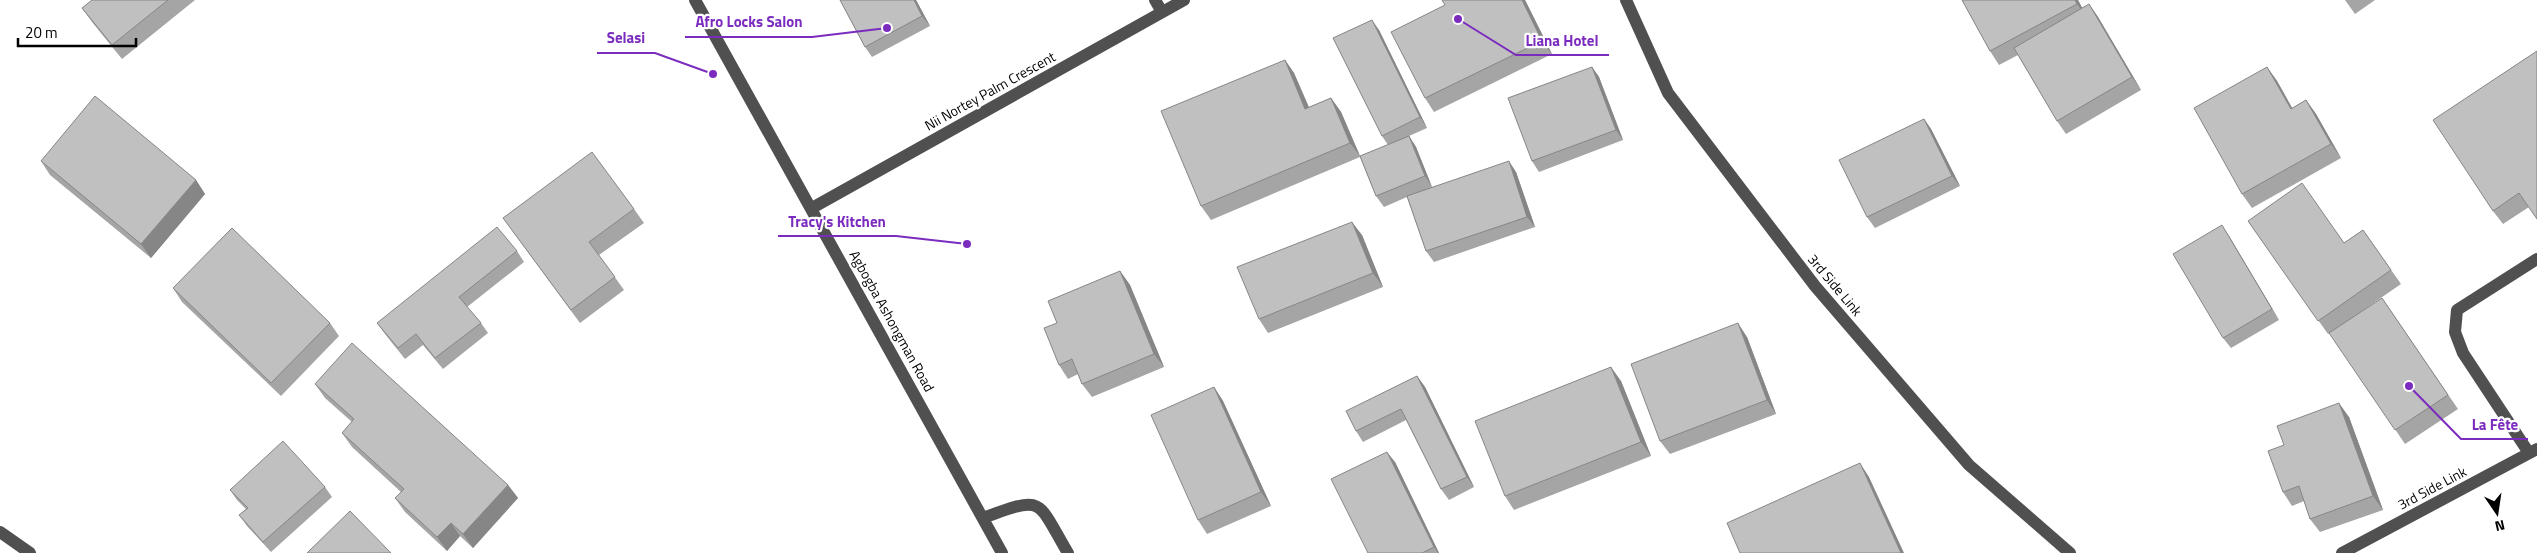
<svg xmlns="http://www.w3.org/2000/svg" width="2537" height="553" viewBox="0 0 2537 553" font-family="'Titillium Web',sans-serif">
	<rect width="100%" height="100%" fill="#fff"/>
	<g fill="none" stroke-linecap="round" stroke-linejoin="round">
		<path stroke="#505050" stroke-width="12" d="M695 0 1002 553
			M1155 0 1162 12
			M1626 0 1668 93 1815 286 1969 465 2070 553
			M812 208 1184 0
			M2529 453 2463 353 2455 332 2457 310 2537 259
			M983 518C1045 495 1036 499 1068 553
			M0 532 30 553
			M2342 553 2537 449"/>
	</g>
	<path fill="#a5a5a5" d="M92 0H195L122 59 92 22 82 8Z
		M840 0H916L930 26 872 57 865 47Z
		M1525 0 1552 54 1434 112 1425 98Z
		M1962 0H2078L2082 8 2089 4 2098 17 2141 90 2066 134 2057 121 2018 55 1999 65 1990 51Z
		M2345 0H2375L2355 14Z
		M1379 30 1427 128 1409 136 1416 147 1432 187 1516 172 1535 227 1434 262 1426 251 1407 197 1384 207 1376 196 1360 157 1211 220 1201 206 1285 60 1294 73 1309 107 1331 98 1341 112 1360 156 1388 145 1382 136Z
		M2537 51 2529 207 2503 224 2493 211Z
		M1592 67 1599 77 1623 140 1539 172 1532 161Z
		M2267 67 2277 81 2292 108 2306 100 2316 114 2341 158 2252 208 2242 194Z
		M1924 119 1931 129 1960 186 1875 228 1867 217Z
		M41 161 196 180 205 194 151 258 50 175Z
		M634 209 644 223 599 255 624 290 580 323 503 218Z
		M2248 221 2344 243 2363 230 2401 284 2359 313 2382 298 2458 409 2405 444 2330 333 2328 334Z
		M1362 235 1383 287 1268 333 1259 319Z
		M2229 236 2279 320 2231 348 2223 338Z
		M517 251 524 262 467 307 481 323 488 333 443 369 423 345 405 359 385 334 377 323Z
		M1120 271 1130 285 1164 367 1092 397 1082 384 1078 374 1068 379 1059 365 1057 323Z
		M173 288 330 323 339 336 281 396 182 302Z
		M1747 337 1776 414 1670 454 1660 441Z
		M1417 376 1425 387 1474 487 1449 500 1441 489 1406 420 1363 442 1356 431Z
		M1621 381 1651 456 1514 510 1505 496Z
		M315 384 508 485 518 498 473 548 460 536 447 551 405 512 395 498 401 492 352 447 342 433 352 422 325 398Z
		M1214 387 1223 401 1271 506 1207 534 1198 520Z
		M2349 417 2383 510 2320 532 2310 519 2304 501 2292 506 2283 492 2284 445Z
		M1395 462 1439 553H1368Z
		M325 487 332 497 271 552 247 526 239 515 246 509 237 500 230 490Z"/>
	<path fill="#868686" d="M914 0H916L930 26 922 16Z
		M1522 0H1525L1552 54 1542 41Z
		M2075 0H2078L2087 17 2077 4Z
		M2089 4 2098 17 2141 90 2132 77Z
		M1372 20 1379 30 1427 128 1420 117Z
		M1285 60 1294 73 1315 122 1305 109Z
		M1592 67 1599 77 1623 140 1616 130Z
		M2267 67 2277 81 2300 122 2291 109Z
		M1331 98 1341 112 1360 156 1350 143Z
		M2306 100 2316 114 2341 158 2331 144Z
		M1924 119 1931 129 1960 186 1952 176Z
		M1409 136 1416 147 1432 187 1425 176Z
		M1509 161 1516 172 1535 227 1527 217Z
		M196 180 205 194 151 258 141 244Z
		M1352 222 1362 235 1383 287 1373 273Z
		M2222 225 2229 236 2279 320 2272 309Z
		M1120 271 1130 285 1164 367 1154 354Z
		M1738 323 1747 337 1776 414 1767 400Z
		M1611 367 1621 381 1651 456 1641 442Z
		M1417 376 1425 387 1474 487 1467 477Z
		M1214 387 1223 401 1271 506 1261 492Z
		M2339 403 2349 417 2383 510 2373 496Z
		M1387 452 1395 462 1439 553H1438L1434 547Z
		M1860 463 1869 477 1904 553H1901Z
		M508 485 518 498 473 548 463 534Z
		M451 523 460 536 447 551 437 537Z"/>
	<path fill="#c0c0c0" stroke="#868686" d="M92 0H168L112 45 82 8Z
		M840 0H914L922 16 865 47Z
		M1442 0H1522L1542 41 1425 98 1391 32 1445 5Z
		M1962 0H2075L2077 4 1990 51Z
		M2089 4 2132 77 2057 121 2014 48Z
		M1372 20 1420 117 1382 136 1333 38Z
		M2537 51V219L2519 193 2493 211 2433 120Z
		M1285 60 1305 109 1331 98 1350 143 1201 206 1161 111Z
		M1592 67 1616 130 1532 161 1508 98Z
		M2267 67 2291 109 2306 100 2331 144 2242 194 2194 108Z
		M95 96 196 180 141 244 41 161Z
		M1924 119 1952 176 1867 217 1839 160Z
		M1409 136 1425 176 1376 196 1360 156Z
		M592 152 634 209 589 242 615 277 571 310 503 218Z
		M1509 161 1527 217 1426 251 1407 196Z
		M2302 183 2344 243 2363 230 2391 270 2318 321 2248 221Z
		M1352 222 1373 273 1259 319 1237 267Z
		M2222 225 2272 309 2223 338 2173 254Z
		M497 227 517 251 459 297 481 323 435 358 416 334 398 348 377 323Z
		M232 228 330 323 271 383 173 288Z
		M1120 271 1154 354 1082 384 1072 359 1059 365 1044 328 1057 323 1048 301Z
		M2382 298 2448 395 2395 430 2329 333Z
		M1738 323 1767 400 1660 441 1631 364Z
		M352 343 508 485 463 534 451 523 437 537 395 498 404 489 342 433 354 419 315 384Z
		M1611 367 1641 442 1505 496 1475 421Z
		M1417 376 1467 477 1441 489 1401 409 1356 431 1346 411Z
		M1214 387 1261 492 1198 520 1151 415Z
		M2339 403 2373 496 2310 519 2299 486 2283 492 2268 451 2284 445 2277 426Z
		M283 441 325 487 263 542 239 515 248 508 230 490Z
		M1387 452 1434 547 1422 553H1368L1331 479Z
		M1860 463 1901 553H1740L1727 523Z
		M350 511 391 553H307Z"/>
	<g text-anchor="middle" stroke-width="4.5" stroke-linejoin="round" paint-order="stroke">
		<g font-size="14" fill="#000" stroke="#fff">
			<text transform="translate(990 91) rotate(-29)" y="5">Nii Nortey Palm Crescent</text>
			<text transform="translate(1835 285) rotate(50)" y="5">3rd Side Link</text>
			<text transform="translate(892 321) rotate(61)" y="5">Agbogba Ashongman Road</text>
			<text transform="translate(2432 488) rotate(-28)" y="5">3rd Side Link</text>
		</g>
	</g>
	<path fill="none" stroke="#7b2cbf" stroke-width="2" d="M887 28L812 37H685M713 74L655 53H597M1458 19L1516 55H1609M967 244L896 236H778M2409 386L2461 439H2528"/>
	<g fill="#7b2cbf" stroke="#fff" stroke-width="2">
		<circle cx="887" cy="28" r="5"/>
		<circle cx="713" cy="74" r="5"/>
		<circle cx="1458" cy="19" r="5"/>
		<circle cx="967" cy="244" r="5"/>
		<circle cx="2409" cy="386" r="5"/>
	</g>
	<g font-size="15" text-anchor="middle" font-weight="bold" fill="#7b2cbf" stroke="#fff" stroke-width="4.5" stroke-linejoin="round" paint-order="stroke">
		<text x="749" y="27">Afro Locks Salon</text>
		<text x="626" y="43">Selasi</text>
		<text x="1562" y="46">Liana Hotel</text>
		<text x="837" y="227">Tracy's Kitchen</text>
		<text x="2495" y="430">La Fête</text>
	</g>
	<g transform="translate(2497 513) rotate(167)" stroke="#ffffff" stroke-width="4" paint-order="stroke">
	<path d="M0-4L9 19L0 12L-9 19Z" fill="#000000"/>
	<text y="-8" font-size="14" font-weight="bold" text-anchor="middle" fill="#000000">N</text>
	</g>
	<path d="M18 38v8h118v-8" fill="none" stroke="#000000" stroke-width="2.5"/>
	<text x="25" y="38" font-size="15" fill="#000000" stroke="#ffffff" stroke-width="4" paint-order="stroke">20 m</text>
</svg>
